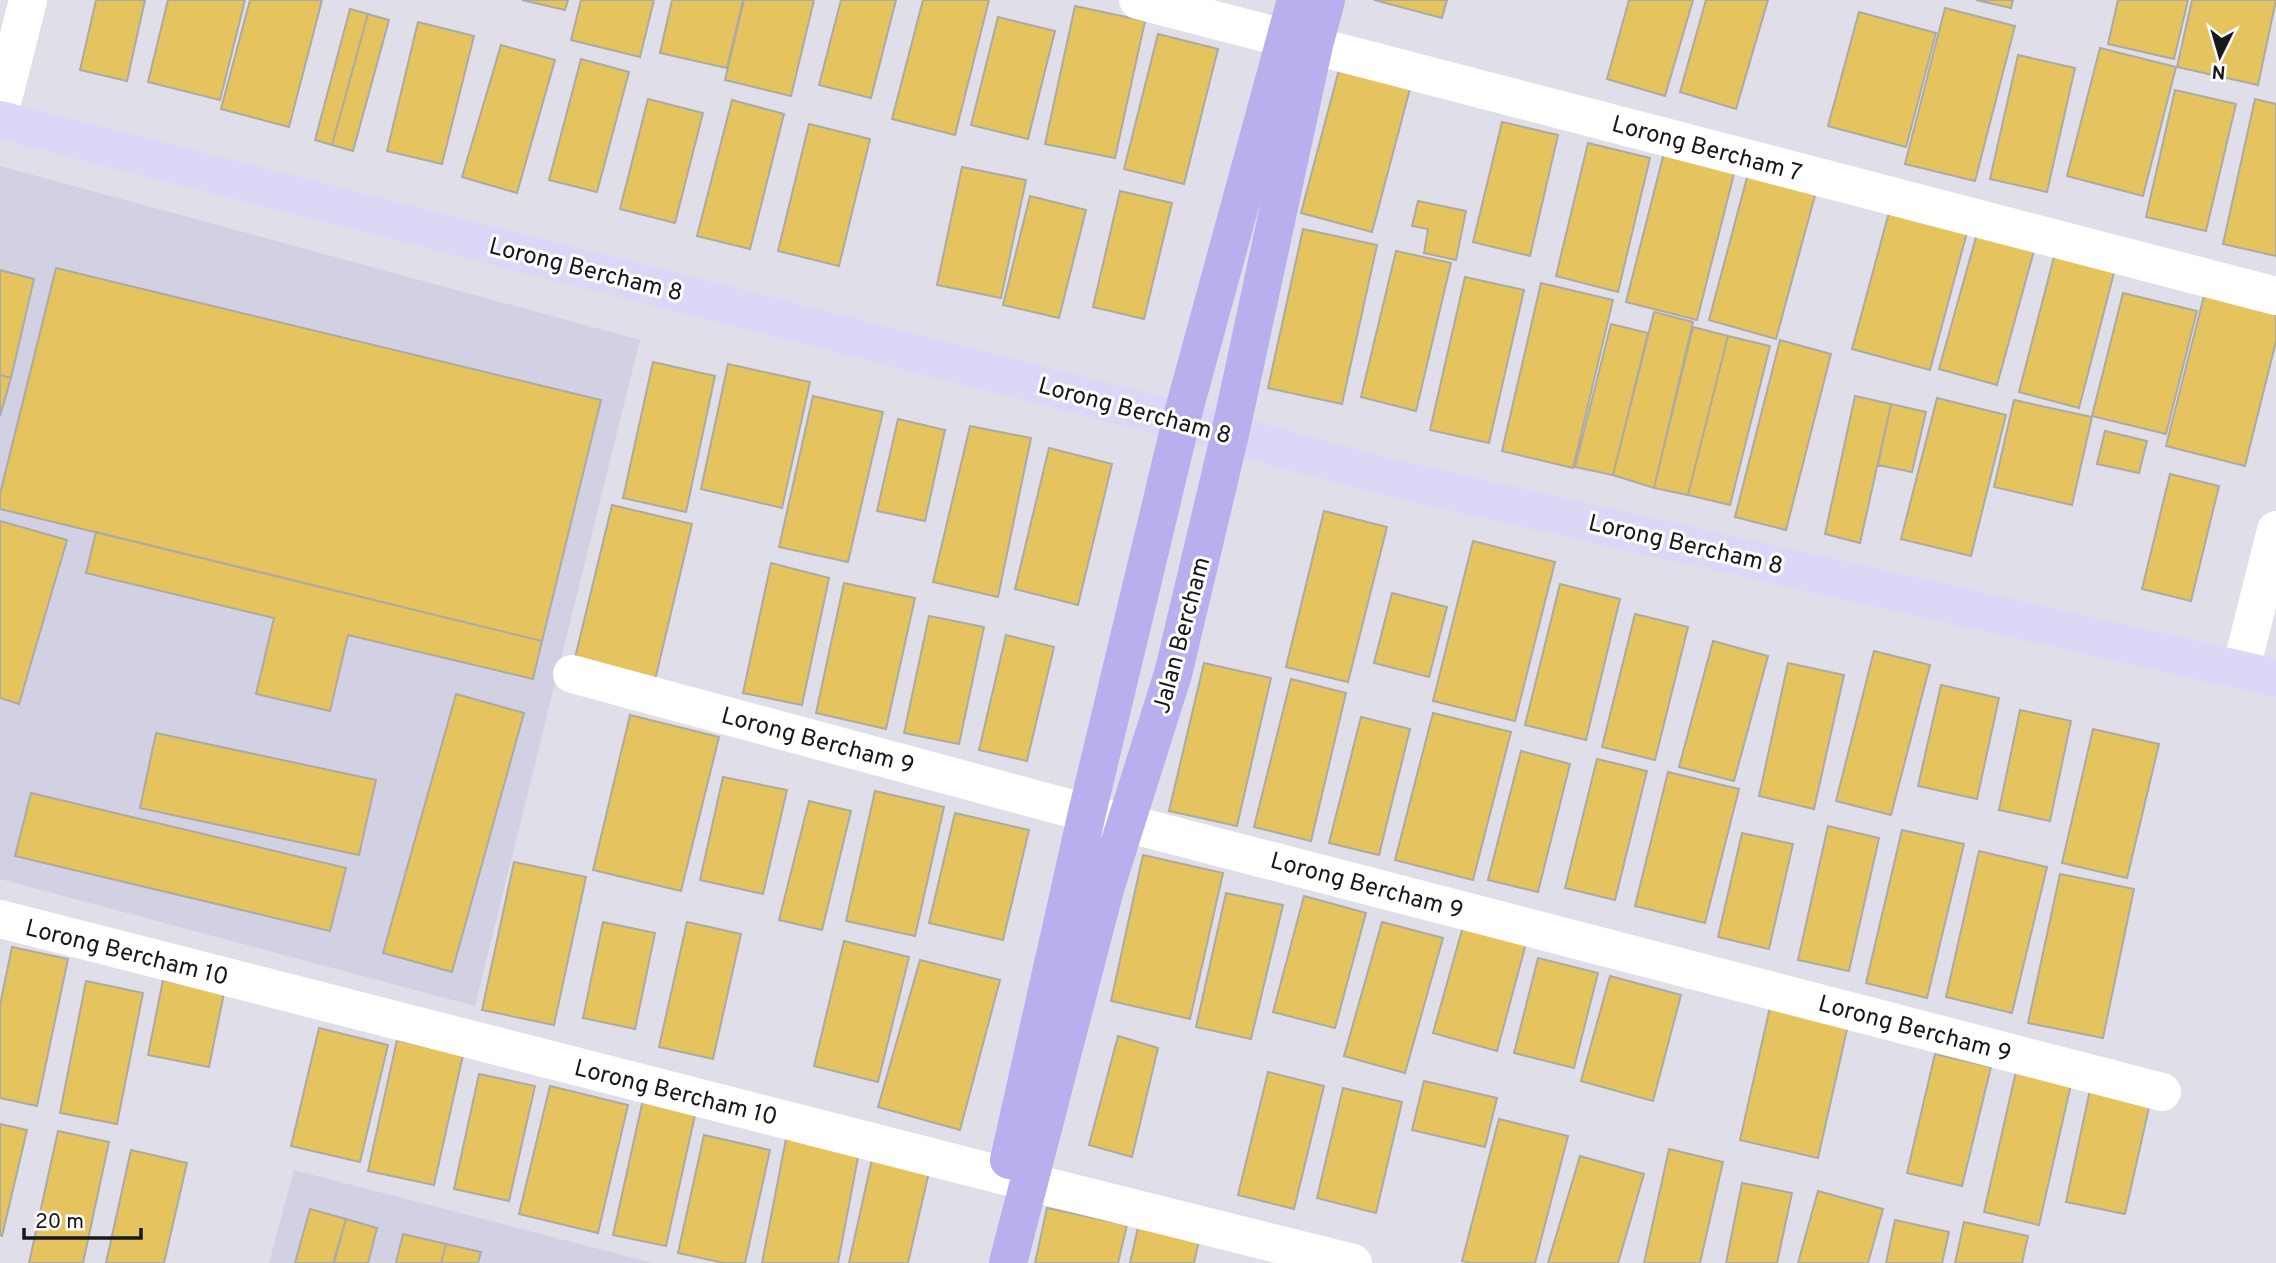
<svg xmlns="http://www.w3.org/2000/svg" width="2276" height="1263" viewBox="0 0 2276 1263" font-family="Overpass,sans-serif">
	<rect width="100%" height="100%" fill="#dfdee9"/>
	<path fill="#d2d1e3" d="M0 166 640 340 475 1006 0 879Z
		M294 1170 653 1263H269Z"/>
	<path fill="#e5c460" stroke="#adaaa0" stroke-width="2" d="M96 0H145L127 81 80 70Z
		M168 0H245L220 100 148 82Z
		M250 0H322L289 127 221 109Z
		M522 0H568L565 10Z
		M581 0H654L640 57 571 40Z
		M672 0H743L727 68 660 53Z
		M744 0H814L791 96 725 80Z
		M841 0H896L871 98 819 85Z
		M923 0H989L955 135 892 119Z
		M1374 0H1447L1442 18Z
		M1629 0H1693L1665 96 1607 79Z
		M1706 0H1768L1736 109 1680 92Z
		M1976 0H2013L2011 8Z
		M2118 0H2188L2174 59 2108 44Z
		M2192 0H2276L2258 85 2177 67Z
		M1075 6 1145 21 1115 158 1045 144Z
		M1945 8 2015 26 1975 181 1905 164Z
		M350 9 368 14 332 145 315 140Z
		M1859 12 1936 33 1906 147 1828 126Z
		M368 14 389 20 353 151 332 145Z
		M998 17 1055 31 1028 139 971 125Z
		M418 22 474 36 442 164 387 151Z
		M1158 34 1218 49 1184 184 1124 169Z
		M501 45 555 60 517 193 462 177Z
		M2100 48 2176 67 2143 196 2067 176Z
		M2018 55 2075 68 2047 192 1990 179Z
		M581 59 629 72 597 192 549 180Z
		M1340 66 1411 85 1372 232 1301 213Z
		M2175 90 2236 104 2206 231 2146 217Z
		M648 99 703 113 675 223 620 209Z
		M2255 99 2276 104V256L2223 244Z
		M732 100 784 114 750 249 697 236Z
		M1502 122 1558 135 1530 256 1473 242Z
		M809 124 870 139 839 266 778 251Z
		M1588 143 1650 158 1618 292 1556 276Z
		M1666 145 1737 162 1697 320 1626 302Z
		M962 167 1026 180 1001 298 937 285Z
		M1749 170 1817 188 1776 339 1709 320Z
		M1120 191 1172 203 1144 319 1093 307Z
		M1030 196 1086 210 1059 318 1003 305Z
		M1418 201 1466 211 1456 260 1424 253 1428 229 1412 226Z
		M1891 205 1969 225 1930 370 1852 349Z
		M1303 229 1377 245 1342 404 1268 388Z
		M1978 230 2035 247 1997 385 1939 369Z
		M1396 251 1451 263 1416 411 1361 397Z
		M2055 253 2115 269 2079 408 2019 392Z
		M56 268 601 400 542 641 0 509V494Z
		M0 270 34 279 11 378 0 375Z
		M1465 277 1524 290 1489 443 1430 430Z
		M1541 283 1613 300 1573 468 1502 451Z
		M2206 288 2276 305V341L2245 466 2166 446Z
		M2123 293 2197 311 2166 434 2092 416Z
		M1654 312 1693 322 1654 488 1613 475Z
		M1611 324 1648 333 1613 475 1575 467Z
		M1693 327 1728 336 1688 495 1654 488Z
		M1728 336 1770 346 1730 505 1688 495Z
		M1780 340 1831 354 1786 530 1735 517Z
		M653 362 715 376 686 512 623 498Z
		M728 364 810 382 782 508 701 489Z
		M0 375 11 378 0 416Z
		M813 396 883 412 848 562 779 547Z
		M1855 396 1891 404 1860 543 1825 534Z
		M1937 398 2006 415 1971 556 1901 539Z
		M2014 400 2092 417 2072 505 1994 487Z
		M1891 404 1926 412 1912 472 1878 465Z
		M898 419 945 430 925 521 877 511Z
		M970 426 1031 438 998 597 933 582Z
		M2105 431 2147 441 2139 473 2097 464Z
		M1049 448 1112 464 1078 605 1015 589Z
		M2170 474 2219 486 2191 601 2142 589Z
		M612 505 692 524 655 680 574 662Z
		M1324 511 1387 527 1348 682 1286 667Z
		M0 521 67 540 19 704 0 698Z
		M96 532 542 641 533 679 348 635 330 711 256 694 274 618 86 573Z
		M1473 541 1555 562 1515 721 1433 701Z
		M771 563 829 578 802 705 743 693Z
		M844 583 915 598 886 729 816 713Z
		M1560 584 1620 599 1586 740 1525 725Z
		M1392 593 1447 607 1429 677 1374 663Z
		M1635 614 1688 627 1655 760 1602 747Z
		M929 616 984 627 959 744 904 733Z
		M1006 635 1054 647 1027 761 979 750Z
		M1713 641 1768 656 1734 781 1679 767Z
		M1874 651 1930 665 1891 815 1836 801Z
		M1204 663 1271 678 1237 826 1169 811Z
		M1788 663 1844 675 1814 809 1759 796Z
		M1291 679 1346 693 1311 841 1254 827Z
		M1941 685 1999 698 1977 799 1918 786Z
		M456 694 524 713 452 972 383 953Z
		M2020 710 2071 721 2050 821 1999 810Z
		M1433 713 1511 732 1473 880 1395 860Z
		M630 715 719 737 681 891 593 870Z
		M1361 717 1410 729 1379 855 1329 843Z
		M2093 729 2159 744 2127 878 2062 863Z
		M156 733 376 780 359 855 140 808Z
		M1521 751 1570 764 1538 892 1488 880Z
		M1597 759 1647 771 1615 900 1565 888Z
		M1668 772 1739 789 1705 923 1635 906Z
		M723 777 787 790 763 894 700 880Z
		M875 791 944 807 915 936 846 921Z
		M31 793 346 868 330 931 15 856Z
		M809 801 851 811 822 930 779 920Z
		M955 813 1029 830 1003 940 929 923Z
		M1828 826 1879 838 1849 971 1798 960Z
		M1902 830 1964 844 1927 998 1866 983Z
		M1742 833 1793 844 1769 949 1718 937Z
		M1979 851 2047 867 2012 1013 1946 997Z
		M1143 855 1223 873 1190 1019 1111 1001Z
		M514 862 586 877 554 1025 482 1010Z
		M2060 874 2134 889 2103 1038 2028 1023Z
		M1226 893 1283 905 1251 1039 1196 1027Z
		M1304 896 1366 913 1335 1028 1273 1012Z
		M603 922 655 933 635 1029 583 1018Z
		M687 922 741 934 713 1059 659 1047Z
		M1382 922 1443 938 1405 1073 1344 1056Z
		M1464 923 1527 940 1497 1051 1433 1033Z
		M844 941 909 957 878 1082 814 1066Z
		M12 947 68 959 37 1106 0 1098V1005Z
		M1538 958 1598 973 1574 1068 1514 1053Z
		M920 960 1000 980 960 1130 878 1107Z
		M1610 976 1681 995 1653 1101 1581 1081Z
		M163 980 224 993 209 1067 148 1055Z
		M86 981 143 993 117 1124 60 1113Z
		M1770 1007 1848 1025 1818 1158 1740 1140Z
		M319 1028 388 1045 360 1162 291 1146Z
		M1118 1036 1158 1048 1132 1157 1089 1145Z
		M397 1040 463 1055 434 1185 368 1171Z
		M1935 1054 1991 1067 1962 1186 1907 1173Z
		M2017 1067 2072 1080 2039 1225 1984 1212Z
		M1268 1072 1324 1086 1294 1209 1238 1195Z
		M479 1074 535 1086 509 1201 454 1189Z
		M1424 1081 1497 1098 1485 1147 1412 1130Z
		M550 1086 628 1105 598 1233 519 1214Z
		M1343 1088 1402 1102 1376 1213 1317 1198Z
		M2090 1090 2150 1103 2125 1214 2066 1202Z
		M644 1095 697 1106 666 1246 613 1235Z
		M1499 1119 1568 1136 1535 1263H1471L1462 1261Z
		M0 1124 27 1130 2 1236 0 1235Z
		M58 1131 109 1142 83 1263H29Z
		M704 1135 770 1150 745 1263H724L678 1253Z
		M786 1139 859 1152 838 1263H762Z
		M1669 1149 1723 1162 1700 1263H1644Z
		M131 1150 187 1163 164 1263H106Z
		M1580 1156 1644 1174 1618 1263H1548Z
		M872 1159 929 1172 908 1263H849Z
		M1742 1183 1792 1193 1777 1263H1726Z
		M1818 1191 1883 1209 1868 1263H1798Z
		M1047 1208 1127 1225 1118 1263H1035Z
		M310 1209 346 1219 333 1263H295Z
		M346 1219 377 1228 368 1263H334Z
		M1895 1220 1949 1232 1942 1263H1886Z
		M1964 1222 2028 1236 2022 1263H1955Z
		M1139 1223 1200 1236 1194 1263H1130Z
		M403 1234 446 1244 441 1263H396Z
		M446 1244 481 1252 478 1263H441Z"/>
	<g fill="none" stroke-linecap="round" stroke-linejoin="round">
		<path stroke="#fff" stroke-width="38" d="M1138 0 2276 296
			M0 111 28 0
			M2241 669 2276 530
			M572 674 1087 813 2162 1092
			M0 919 1005 1176 1353 1263"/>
		<path stroke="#dcd7f6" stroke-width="38" d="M0 120 1181 421 1387 477 2276 678"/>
		<path stroke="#b8afee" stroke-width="38" d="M1009 1160 1087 813 1181 421 1296 0
			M1008 1263 1105 889 1173 674 1230 434 1314 45 1326 0"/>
	</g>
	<g text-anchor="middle" stroke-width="6" stroke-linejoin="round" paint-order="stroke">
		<g font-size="24" fill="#18181c" stroke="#fff">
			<text transform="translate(1707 148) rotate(15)" y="8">Lorong Bercham 7</text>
			<text transform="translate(586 269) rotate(14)" y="8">Lorong Bercham 8</text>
			<text transform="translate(1135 410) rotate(15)" y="8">Lorong Bercham 8</text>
			<text transform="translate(1686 544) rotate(13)" y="8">Lorong Bercham 8</text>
			<text transform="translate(1181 635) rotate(-75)" y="8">Jalan Bercham</text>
			<text transform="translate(818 740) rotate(15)" y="8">Lorong Bercham 9</text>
			<text transform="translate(1367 885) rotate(15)" y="8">Lorong Bercham 9</text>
			<text transform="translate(127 952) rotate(14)" y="8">Lorong Bercham 10</text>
			<text transform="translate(1915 1028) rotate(15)" y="8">Lorong Bercham 9</text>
			<text transform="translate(676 1092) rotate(14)" y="8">Lorong Bercham 10</text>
		</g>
	</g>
	<g transform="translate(2220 56) rotate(185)" stroke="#ffffff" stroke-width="5" paint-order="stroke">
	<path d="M0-5L12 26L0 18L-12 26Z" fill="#18181c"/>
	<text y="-10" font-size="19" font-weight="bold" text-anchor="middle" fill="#18181c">N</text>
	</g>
	<path d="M24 1228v10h117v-10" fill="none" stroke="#18181c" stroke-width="3.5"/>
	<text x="35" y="1228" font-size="21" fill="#18181c" stroke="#ffffff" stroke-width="5" paint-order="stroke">20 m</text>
</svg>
